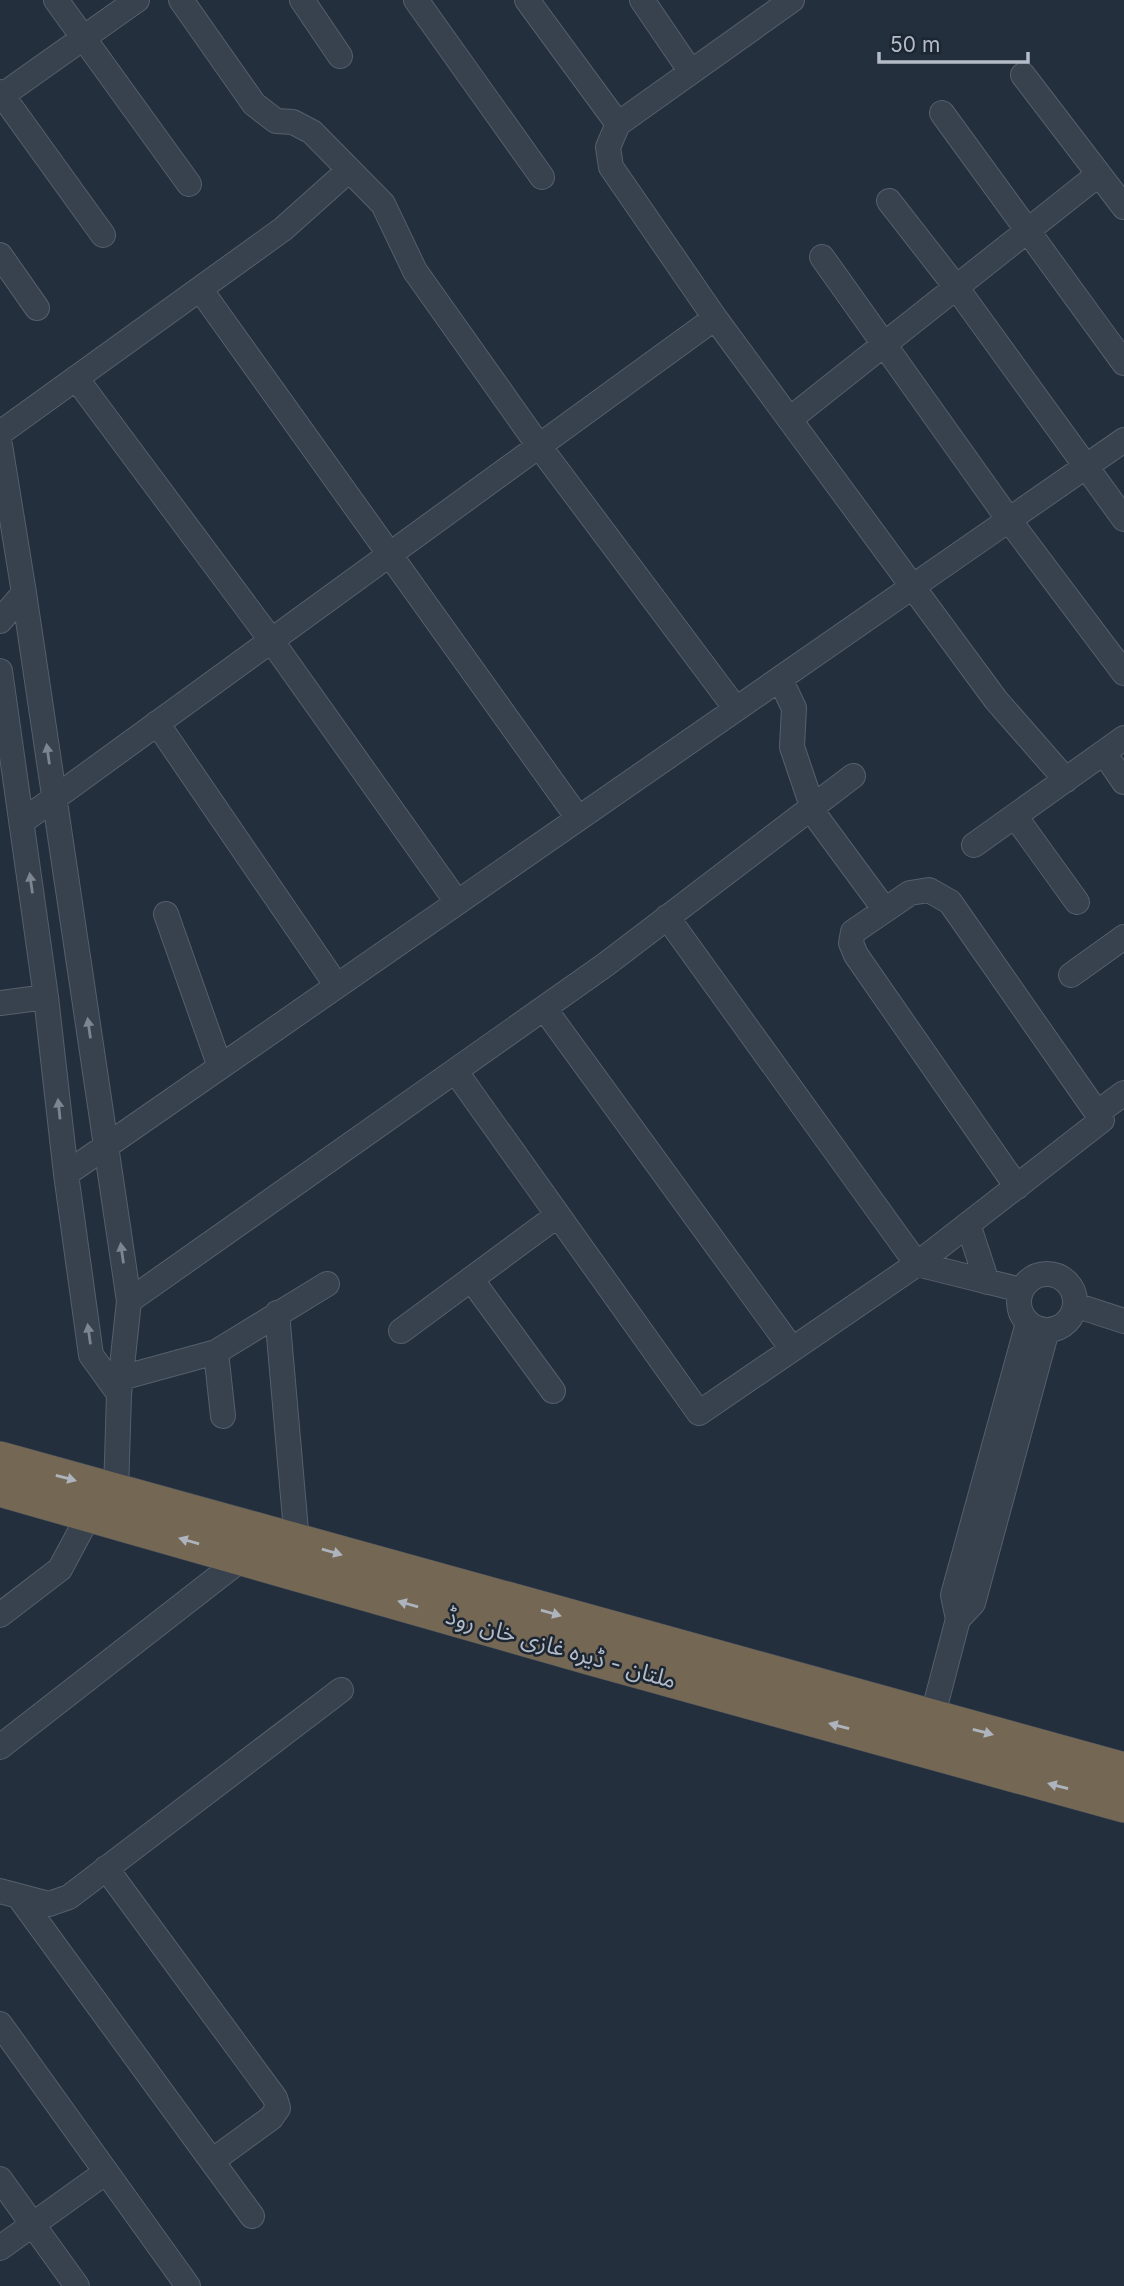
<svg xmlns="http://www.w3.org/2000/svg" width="1124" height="2286" viewBox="0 0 1124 2286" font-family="Inter,'Noto Sans Arabic',sans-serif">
	<rect width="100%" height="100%" fill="#242f3e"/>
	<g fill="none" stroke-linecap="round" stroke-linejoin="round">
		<defs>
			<path id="minor" d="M56 0 189 184
				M181 0 254 104 276 121 293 122 312 132 383 204 415 271 539 446 736 709
				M302 0 340 56
				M416 0 542 177
				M527 0 618 124
				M642 0 691 72
				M792 0 618 124 608 147 611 167 715 318 996 700 1066 780
				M1023 75 1124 207
				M0 92 103 235
				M0 97 137 0
				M942 113 1124 363
				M889 201 956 287 1124 519
				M0 255 37 308
				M822 257 1009 520 1124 673
				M200 289 578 818
				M76 378 271 640 457 902
				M790 419 1099 174
				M0 433 283 229 349 170
				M0 445 24 593 129 1301 119 1394 116 1492
				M0 621 24 593
				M0 671 46 997 66 1174 91 1355 119 1394
				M780 679 794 708 792 747 815 815 885 910
				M157 723 337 986
				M1104 753 1124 782
				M1015 816 1077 902
				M23 821 715 318
				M974 845 1124 738
				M166 914 220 1067
				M667 917 917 1264 1021 1290
				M1071 975 1124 937
				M0 1003 46 997
				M544 1008 792 1349
				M456 1072 699 1413 917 1264 1102 1120 950 902 929 890 910 893 853 932 851 943 856 955 1017 1187
				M1097 1113 1124 1093
				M66 1174 1124 440
				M968 1224 987 1282
				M1019 1302a28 28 0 1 1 56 0a28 28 0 1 1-56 0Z
				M471 1279 553 1391
				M129 1301 605 965 853 776
				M1075 1305 1124 1321
				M277 1313 297 1542
				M401 1331 558 1215
				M216 1352 223 1416
				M121 1378 216 1352 327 1284
				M0 1615 60 1569 90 1513
				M958 1619 973 1603 1047 1330
				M932 1718 958 1619 953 1595 1028 1323
				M0 1747 244 1557
				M106 1868 275 2098 278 2108 271 2118 212 2161
				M0 1891 49 1904 69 1897 341 1690
				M19 1897 252 2216
				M0 2024 188 2286
				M0 2179 77 2286
				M0 2248 106 2172"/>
			<path id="highway" d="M0 1460 1124 1771
				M0 1488 592 1657 1124 1804"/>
		</defs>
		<use href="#minor" stroke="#565f6c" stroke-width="26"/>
		<use href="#highway" stroke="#434c59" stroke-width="38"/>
		<use href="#minor" stroke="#38414e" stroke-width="24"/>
		<use href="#highway" stroke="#746855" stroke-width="37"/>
	</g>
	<defs><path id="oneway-solid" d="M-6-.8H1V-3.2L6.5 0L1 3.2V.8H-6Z" transform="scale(1.75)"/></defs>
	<g fill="#7c8592">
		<use href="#oneway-solid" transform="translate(48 754) rotate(-98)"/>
		<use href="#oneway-solid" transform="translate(31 883) rotate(-98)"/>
		<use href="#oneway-solid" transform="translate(89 1028) rotate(-98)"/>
		<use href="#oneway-solid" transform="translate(59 1109) rotate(-96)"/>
		<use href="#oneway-solid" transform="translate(122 1253) rotate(-98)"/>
		<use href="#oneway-solid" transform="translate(89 1334) rotate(-98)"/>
	</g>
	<g fill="#aeb4bd">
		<use href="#oneway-solid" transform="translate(66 1478) rotate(15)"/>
		<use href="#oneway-solid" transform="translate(189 1541) rotate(-164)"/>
		<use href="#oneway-solid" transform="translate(332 1552) rotate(16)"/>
		<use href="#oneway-solid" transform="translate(408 1604) rotate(-164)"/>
		<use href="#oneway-solid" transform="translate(551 1613) rotate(16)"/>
		<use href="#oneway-solid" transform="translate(839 1726) rotate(-165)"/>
		<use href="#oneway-solid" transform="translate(983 1732) rotate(15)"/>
		<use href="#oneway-solid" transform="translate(1058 1786) rotate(-165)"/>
	</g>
	<g text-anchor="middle" stroke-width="5" stroke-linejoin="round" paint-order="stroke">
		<g font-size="23" fill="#b4bcc9" stroke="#1d2633">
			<text transform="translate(561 1648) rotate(16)" y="8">ملتان - ڈیرہ غازی خان روڈ</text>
		</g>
	</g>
	<path d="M879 52v10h149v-10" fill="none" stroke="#b4bcc9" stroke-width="3.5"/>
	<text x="890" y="52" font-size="21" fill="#b4bcc9" stroke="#1d2633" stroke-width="5" paint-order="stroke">50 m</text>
</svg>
